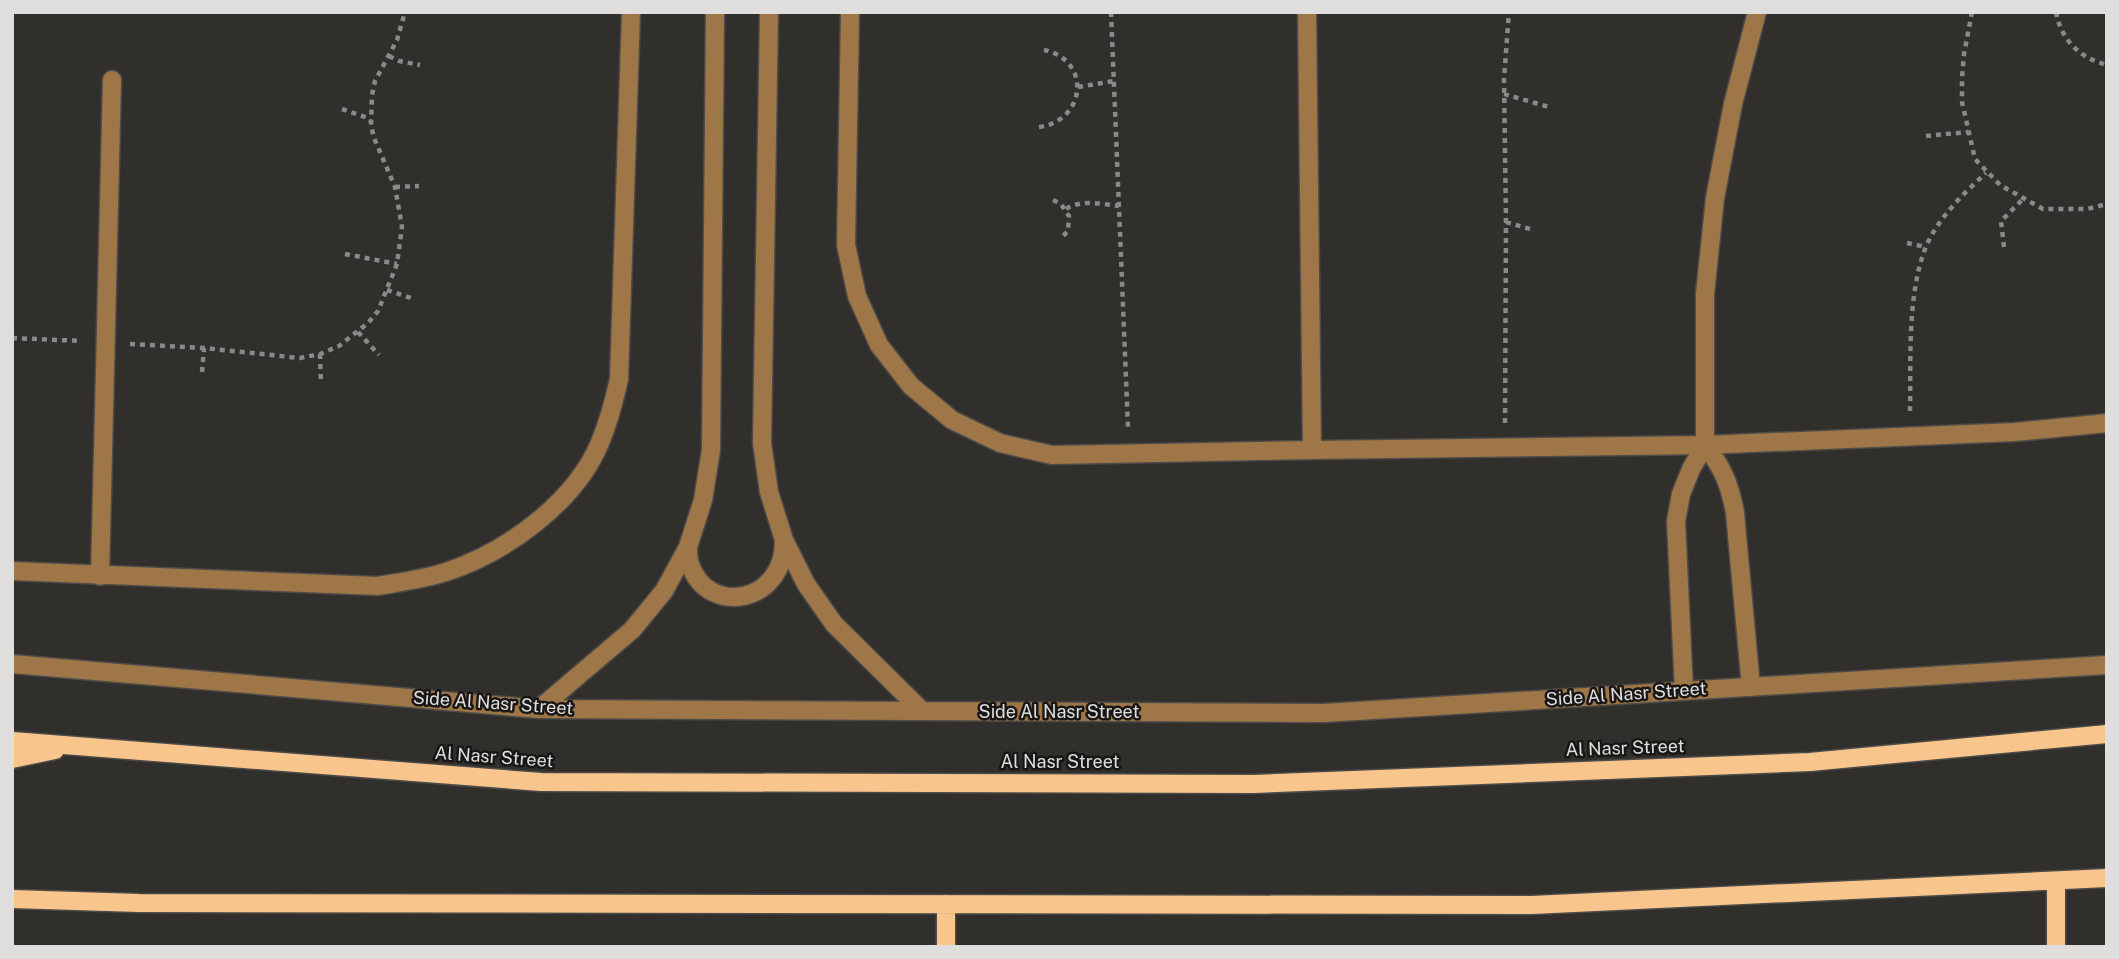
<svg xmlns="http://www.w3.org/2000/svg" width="2119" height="959" viewBox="0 0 2119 959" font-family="'Public Sans',sans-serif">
	<rect width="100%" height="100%" fill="#312f2c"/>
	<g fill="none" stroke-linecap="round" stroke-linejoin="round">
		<defs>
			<path id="minor" d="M769 12 762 443 769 492 784 540 806 584 834 624 922 711
				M850 12 846 245 857 296 879 345 911 386 952 420 1000 443 1052 455 1312 450 1705 445 2015 432 2107 423
				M1307 12 1312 450
				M1705 445C1723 468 1730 485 1735 513L1751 687
				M688 547C688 552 688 559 690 564 707 617 785 604 784 540
				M12 571 378 586C401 582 424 579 446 572 506 552 573 504 599 445 608 424 614 402 619 379L631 12
				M100 576 112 80
				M12 664 539 709 1324 713 2107 665
				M1684 691 1676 521 1681 494 1691 469 1705 445V294L1715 198 1733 104 1757 12
				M539 709 632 630 664 591 688 547 703 500 711 450 715 12"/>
			<path id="major" d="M12 741 541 782 1254 784 1810 762 2107 734
				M12 759 55 750
				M12 899 139 903 1532 905 2107 878
				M946 904V947
				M2056 947V881"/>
		</defs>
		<use href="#minor" stroke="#4d4b48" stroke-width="21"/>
		<use href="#major" stroke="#4d4b48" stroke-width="21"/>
		<path stroke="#8b8987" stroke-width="4.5" stroke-dasharray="5 5" stroke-linecap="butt" d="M1111 12 1128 428
			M1972 12 1964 54 1962 78V102L1975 159 2000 185 2043 209H2087L2107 204
			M2056 12C2061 40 2080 58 2107 65
			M389 56 399 61 420 65
			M1078 87 1114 81
			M1504 94 1549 107
			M342 109 368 118 370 121
			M1039 127C1086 121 1092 60 1044 50
			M1926 136 1968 132
			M395 187 419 186
			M1053 200 1061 204 1069 216 1068 231 1063 236
			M1066 209C1081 199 1102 204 1119 206
			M1506 222 1530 229
			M1907 243 1926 247
			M2004 247 2001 221 2024 198
			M345 254 397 264
			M387 290 411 298
			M358 332 379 355
			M12 338 82 341
			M130 344 204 348 300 358 320 354 339 346 368 323 378 311 397 264 402 227 395 187 374 138 371 125 372 95 375 81 397 40 405 12
			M320 354 321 384
			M202 372 204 348
			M1910 411C1911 360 1907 297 1925 249 1937 219 1963 194 1986 173
			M1505 423 1506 222 1504 79 1509 12"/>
		<use href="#minor" stroke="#9f7647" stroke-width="18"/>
		<use href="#major" stroke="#f8c58c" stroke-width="18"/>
	</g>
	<g text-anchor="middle" stroke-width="5" stroke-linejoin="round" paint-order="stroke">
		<g font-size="18" fill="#e0dedd" stroke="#181716">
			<text transform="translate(1626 694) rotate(-4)" y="6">Side Al Nasr Street</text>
			<text transform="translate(493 703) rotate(4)" y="6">Side Al Nasr Street</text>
			<text x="1059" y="718">Side Al Nasr Street</text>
			<text transform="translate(1625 748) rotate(-2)" y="6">Al Nasr Street</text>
			<text transform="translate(494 757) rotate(4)" y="6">Al Nasr Street</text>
			<text x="1060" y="768">Al Nasr Street</text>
		</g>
	</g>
	<rect width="2119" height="959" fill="none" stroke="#e0dedd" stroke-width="28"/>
</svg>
